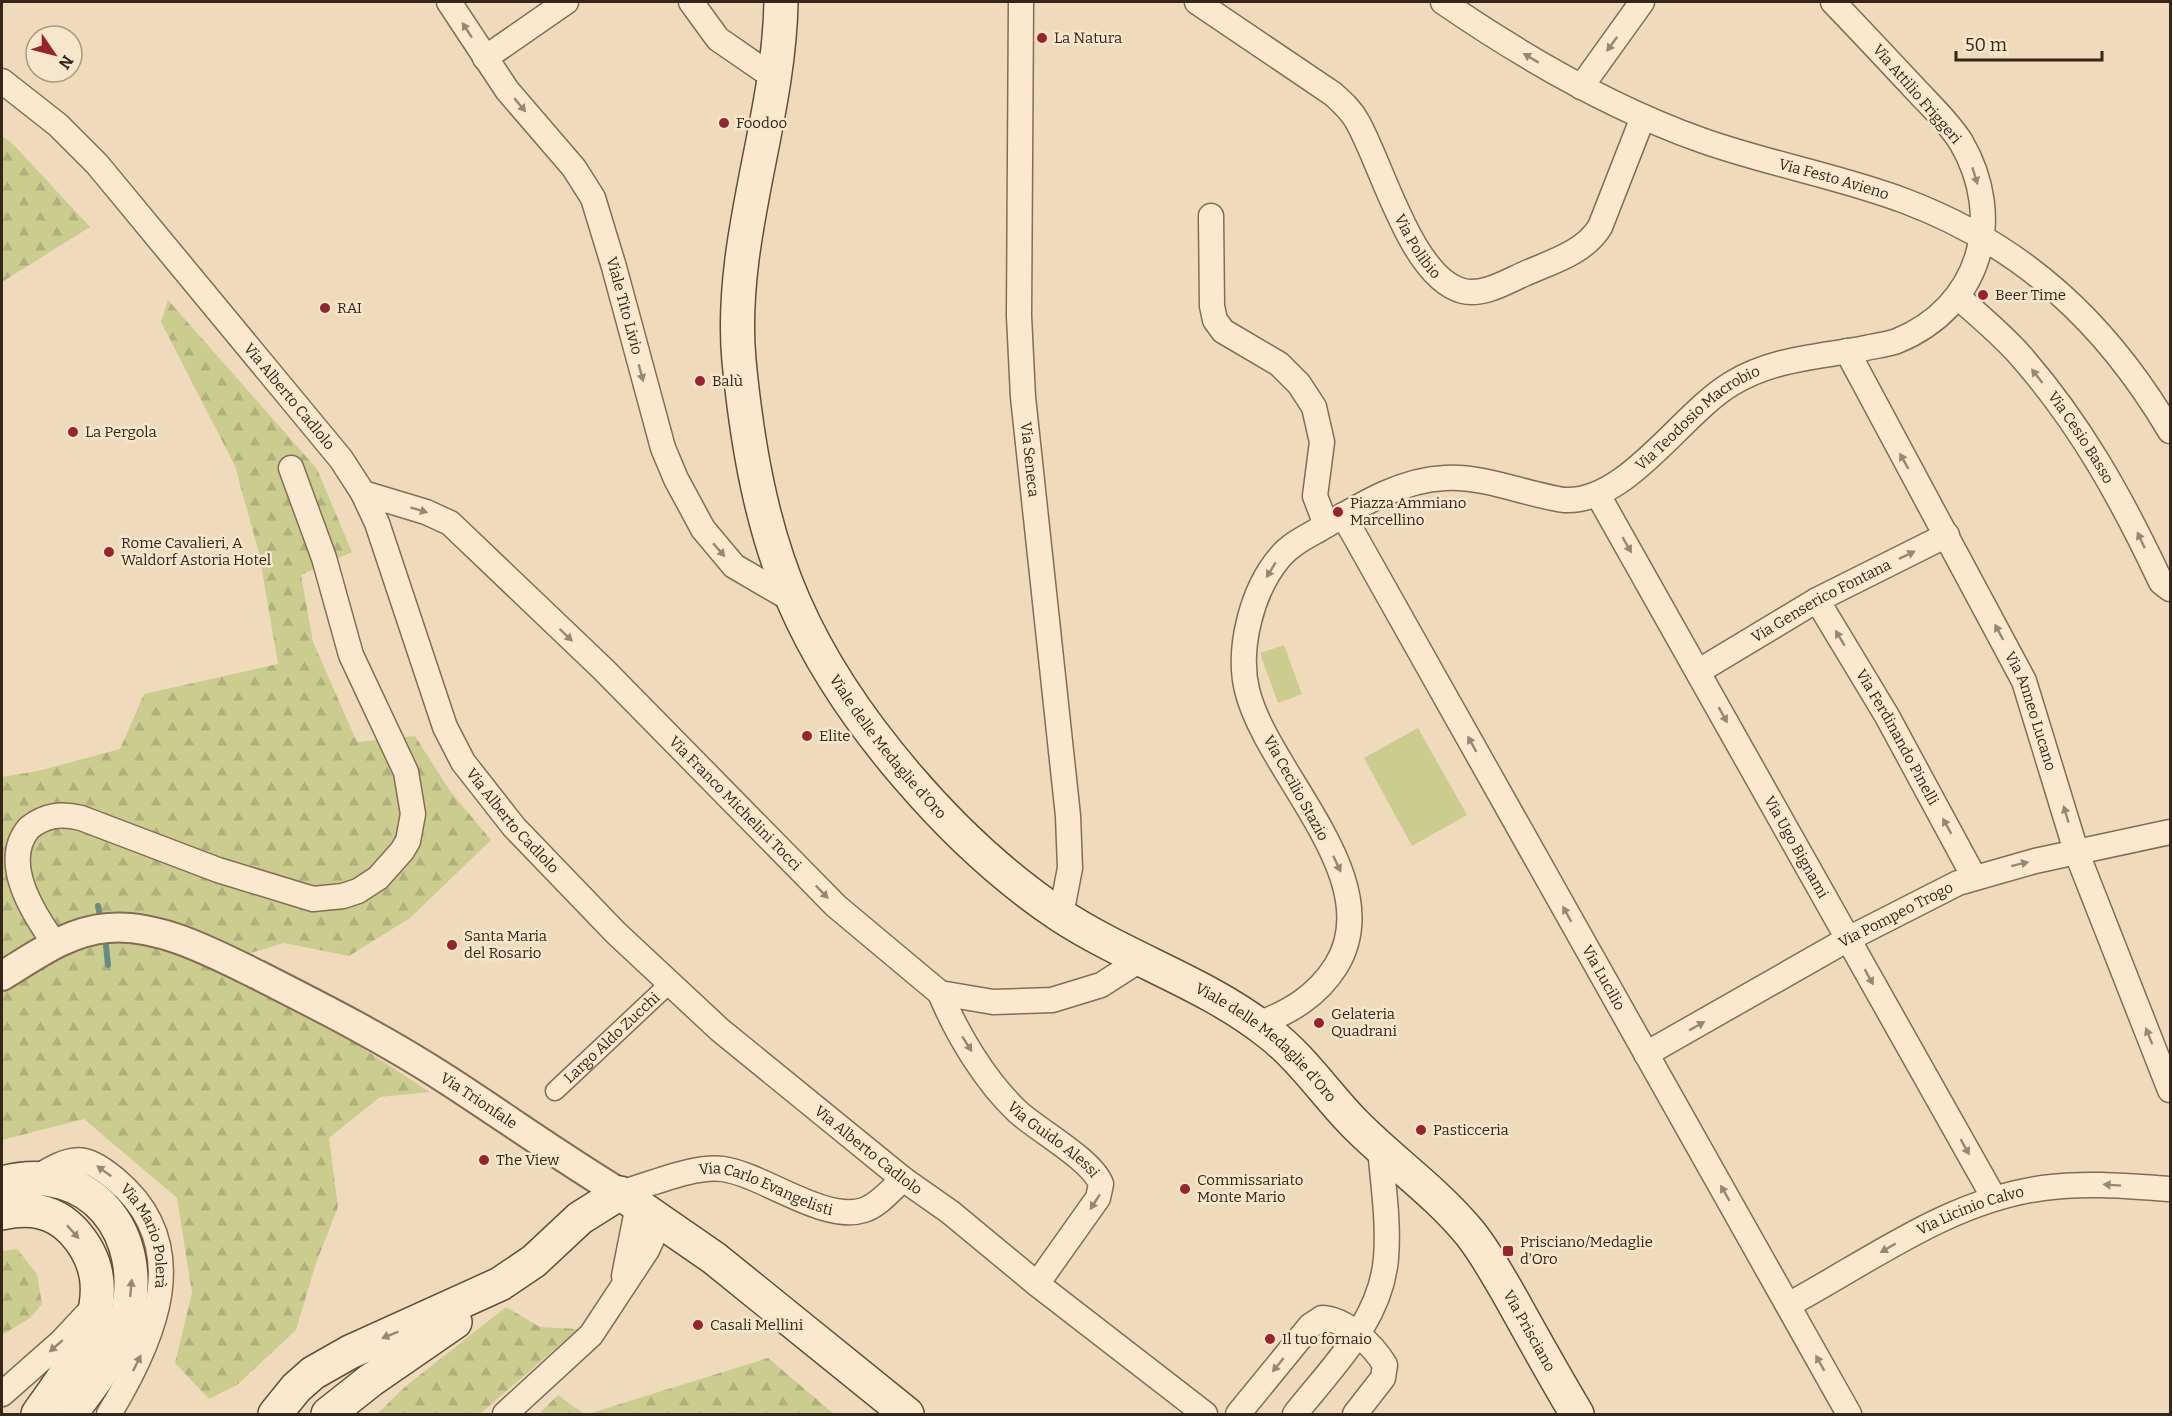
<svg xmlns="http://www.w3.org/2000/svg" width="2172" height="1416" viewBox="0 0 2172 1416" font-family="Bitter,serif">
	<defs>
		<pattern id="forest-firs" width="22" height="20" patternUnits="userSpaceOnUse" patternTransform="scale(1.5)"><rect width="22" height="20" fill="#cbcd8f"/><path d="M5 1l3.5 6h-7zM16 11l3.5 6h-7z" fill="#afb07b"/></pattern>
	</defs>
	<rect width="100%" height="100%" fill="#efdbbb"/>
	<path fill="url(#forest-firs)" d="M2 136 13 144 90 227 2 282Z
		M168 300 317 469 352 552 301 575 313 642 357 742 415 736 450 791 491 840 410 918 349 956 284 943 227 960 430 1092 380 1097 329 1138 338 1207 316 1263 296 1330 237 1385 209 1399 175 1363 192 1293 177 1198 84 1119 2 1140V777L38 771 120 749 144 694 278 664 259 553 235 466 161 322Z
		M17 1249 37 1274 42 1304 30 1318 2 1335V1251Z
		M506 1307 540 1327 578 1329 480 1414H377L406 1386Z
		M768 1358 834 1414H588Z
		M558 1395 584 1414H539Z"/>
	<path fill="#cbcd8f" d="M1284 645 1302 694 1278 703 1260 653Z
		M1418 728 1467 815 1412 846 1364 758Z"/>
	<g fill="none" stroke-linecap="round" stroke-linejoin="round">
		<path stroke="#678d80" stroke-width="6" d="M98 906 101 920
			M105 936 108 965"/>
		<defs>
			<g id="pedestrian">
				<path id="s1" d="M555 1091 669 984"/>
			</g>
			<g id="minor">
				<path id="s2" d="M449 2 507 90 574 168 593 198 614 267 663 448 676 479 703 529 734 566 794 601"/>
				<path d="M691 2 718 39 776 79"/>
				<path id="s3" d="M1021 2 1019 316 1023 397 1068 816 1070 868 1061 915"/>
				<path id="s4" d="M1197 2 1333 94C1342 102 1351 110 1357 121 1382 164 1411 278 1463 291 1483 296 1506 282 1524 274 1551 262 1584 253 1600 227L1643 117"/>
				<path id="s5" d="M1443 2C1523 57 1609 107 1701 140 1768 164 1839 176 1905 201 2024 246 2106 323 2170 431"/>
				<path d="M485 58 566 2"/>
				<path id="s6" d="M2 81 58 125 97 164 341 459 363 493 377 523 445 727 463 762 514 827 616 933 720 1030 903 1179 950 1212 1037 1284 1205 1414"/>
				<path d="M1581 87 1642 2"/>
				<path d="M1211 216 1212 306 1215 320 1223 331 1279 364 1299 384 1314 407 1322 442 1315 496 1326 525"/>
				<path id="s7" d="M1966 304C1984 320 2003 336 2019 354 2080 423 2122 499 2161 582L2170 589"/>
				<path id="s8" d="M1847 351 2024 681 2076 851 2170 1090"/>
				<path id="s9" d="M363 493 426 512 450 523 603 669 836 906 940 993 993 1002 1052 1000 1101 985 1140 960"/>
				<path id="s10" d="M1598 495 1994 1198"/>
				<path id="s11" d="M1343 515 1849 1414"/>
				<path id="s12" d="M1817 600 1887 716 1974 877"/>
				<path id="s13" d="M1699 671 1817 600 1947 535"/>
				<path d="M55 944C33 913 0 862 29 828 45 815 61 813 81 818L218 870 313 899 343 896 358 891 378 878 402 851 408 841 413 814 406 772 351 655 324 558 291 468"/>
				<path id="s14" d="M940 993C957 1034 985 1081 1018 1112 1039 1131 1092 1160 1101 1184L1098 1198 1037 1284"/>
				<path id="s15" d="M1258 1024C1290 1012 1317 996 1336 966 1390 879 1267 773 1247 690 1237 648 1252 590 1280 557 1291 544 1306 537 1320 529 1359 506 1399 480 1445 478 1486 476 1524 494 1564 500 1626 504 1681 414 1731 384 1772 359 1816 357 1861 349 1873 346 1886 345 1897 341 1980 307 2006 219 1961 142 1949 123 1932 107 1917 91 1889 61 1861 31 1833 2"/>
				<path id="s16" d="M1646 1054 1848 939 1958 883 2035 861 2170 832"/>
				<path id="s17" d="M37 1177C71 1157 82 1152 115 1179 196 1246 154 1340 109 1414"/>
				<path id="s18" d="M620 1193C649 1185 694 1165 723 1169 764 1175 824 1223 864 1210 879 1205 892 1189 903 1179"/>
				<path d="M624 1276 638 1205"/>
				<path id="s19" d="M1788 1305C1870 1261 1948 1201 2043 1188 2086 1182 2128 1186 2170 1189"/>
				<path d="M2 1394 61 1342 91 1310"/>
				<path d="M505 1414 591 1335 647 1250 661 1220"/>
				<path d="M1238 1414 1310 1326 1322 1318C1346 1319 1373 1345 1385 1365L1383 1378 1355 1414"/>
				<path d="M1295 1414C1332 1367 1381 1321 1386 1258 1389 1222 1383 1184 1380 1148"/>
			</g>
			<g id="tertiary">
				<path id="s20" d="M2 976C35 956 68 931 108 928 158 923 215 954 258 975 323 1008 388 1041 449 1081 506 1118 562 1158 620 1193"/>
			</g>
			<g id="secondary">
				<path id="s21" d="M781 2C779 122 728 240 739 361 747 442 761 527 794 602 844 717 955 845 1060 915 1127 959 1206 983 1268 1032 1301 1057 1325 1093 1353 1122 1390 1160 1435 1191 1469 1232 1484 1250 1495 1271 1507 1291 1530 1332 1553 1374 1577 1414"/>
				<path d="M2 1183C91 1159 149 1235 126 1319 116 1355 92 1385 70 1414"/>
				<path d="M2 1213C29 1207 53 1210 73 1231 129 1292 76 1361 38 1414"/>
				<path d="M275 1414 296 1388 313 1373 350 1352 500 1284 534 1261 580 1218 620 1193 714 1258 907 1414"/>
				<path d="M328 1414 371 1380 455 1322"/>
			</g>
		</defs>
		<use href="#pedestrian" stroke="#876b55" stroke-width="21"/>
		<use href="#minor" stroke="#876b55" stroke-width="27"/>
		<use href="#tertiary" stroke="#876b55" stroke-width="32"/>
		<use href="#secondary" stroke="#684c38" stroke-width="36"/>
		<use href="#pedestrian" stroke="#fae9ce" stroke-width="18"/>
		<use href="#minor" stroke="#fae9ce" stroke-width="24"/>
		<use href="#tertiary" stroke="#fae9ce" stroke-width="28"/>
		<use href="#secondary" stroke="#fae9ce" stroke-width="33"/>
	</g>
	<defs><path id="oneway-solid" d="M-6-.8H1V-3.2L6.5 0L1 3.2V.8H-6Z" transform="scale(1.5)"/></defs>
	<g fill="#988774">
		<use href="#oneway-solid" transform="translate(467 30) rotate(-123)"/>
		<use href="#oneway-solid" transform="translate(1612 44) rotate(126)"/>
		<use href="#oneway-solid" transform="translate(1531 58) rotate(-149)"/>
		<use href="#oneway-solid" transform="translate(520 105) rotate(50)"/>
		<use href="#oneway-solid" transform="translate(1975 176) rotate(73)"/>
		<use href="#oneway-solid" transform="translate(641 373) rotate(75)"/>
		<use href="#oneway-solid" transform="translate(2037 376) rotate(-128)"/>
		<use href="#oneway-solid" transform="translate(1904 461) rotate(-119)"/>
		<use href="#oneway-solid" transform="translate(419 510) rotate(17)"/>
		<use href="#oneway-solid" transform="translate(2141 540) rotate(-115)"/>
		<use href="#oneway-solid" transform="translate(1627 545) rotate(60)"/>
		<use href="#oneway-solid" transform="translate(719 550) rotate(49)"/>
		<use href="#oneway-solid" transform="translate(1907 555) rotate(-26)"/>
		<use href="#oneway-solid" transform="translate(1271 570) rotate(121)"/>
		<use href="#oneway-solid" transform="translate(1999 632) rotate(-118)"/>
		<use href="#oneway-solid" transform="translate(566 635) rotate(44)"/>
		<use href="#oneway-solid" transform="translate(1840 638) rotate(-121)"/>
		<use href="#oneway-solid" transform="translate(1723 715) rotate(61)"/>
		<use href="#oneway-solid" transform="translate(1472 744) rotate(-119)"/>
		<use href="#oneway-solid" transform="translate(2066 814) rotate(-106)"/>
		<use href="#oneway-solid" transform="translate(1947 826) rotate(-119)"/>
		<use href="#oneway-solid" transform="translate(1337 864) rotate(65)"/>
		<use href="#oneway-solid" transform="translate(2020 864) rotate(-14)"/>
		<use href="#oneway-solid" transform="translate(822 892) rotate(46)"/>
		<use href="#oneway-solid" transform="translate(1567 914) rotate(-119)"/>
		<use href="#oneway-solid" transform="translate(1869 977) rotate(61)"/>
		<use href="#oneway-solid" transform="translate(1697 1026) rotate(-29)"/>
		<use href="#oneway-solid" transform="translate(2149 1036) rotate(-112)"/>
		<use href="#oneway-solid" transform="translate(967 1044) rotate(57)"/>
		<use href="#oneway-solid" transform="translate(1965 1147) rotate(61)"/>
		<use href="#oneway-solid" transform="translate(104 1171) rotate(-144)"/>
		<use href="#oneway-solid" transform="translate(2112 1185) rotate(-176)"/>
		<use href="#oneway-solid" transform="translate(1725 1193) rotate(-120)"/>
		<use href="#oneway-solid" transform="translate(1095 1202) rotate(123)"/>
		<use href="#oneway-solid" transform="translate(73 1232) rotate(48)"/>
		<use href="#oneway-solid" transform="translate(1888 1248) rotate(150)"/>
		<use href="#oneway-solid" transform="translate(131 1288) rotate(-85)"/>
		<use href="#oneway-solid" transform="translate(390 1335) rotate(158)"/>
		<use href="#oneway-solid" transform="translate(56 1346) rotate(139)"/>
		<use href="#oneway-solid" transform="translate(137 1363) rotate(-64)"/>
		<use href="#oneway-solid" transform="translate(1820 1363) rotate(-119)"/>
		<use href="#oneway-solid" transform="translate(1278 1365) rotate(129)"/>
	</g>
	<g fill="#98232e" stroke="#f6e6cb" stroke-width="2">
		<circle cx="1042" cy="38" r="6"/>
		<circle cx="724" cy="123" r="6"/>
		<circle cx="1983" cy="295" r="6"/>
		<circle cx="325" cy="308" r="6"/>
		<circle cx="700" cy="381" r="6"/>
		<circle cx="73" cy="432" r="6"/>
		<circle cx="1338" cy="512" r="6"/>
		<circle cx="109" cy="552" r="6"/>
		<circle cx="807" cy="736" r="6"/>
		<circle cx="452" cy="945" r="6"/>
		<circle cx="1319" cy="1023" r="6"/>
		<circle cx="1421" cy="1130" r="6"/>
		<circle cx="484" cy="1160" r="6"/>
		<circle cx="1185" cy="1189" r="6"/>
		<rect x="1502" y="1245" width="12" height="12" rx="3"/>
		<circle cx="698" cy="1325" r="6"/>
		<circle cx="1270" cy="1339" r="6"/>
	</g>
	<g text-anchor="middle" stroke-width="5" stroke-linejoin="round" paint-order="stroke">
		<g font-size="15" fill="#35251a" stroke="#f6e6cb" text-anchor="start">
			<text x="1054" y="43">La Natura</text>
			<text x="736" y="128">Foodoo</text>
			<text x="1995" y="300">Beer Time</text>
			<text x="337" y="313">RAI</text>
			<text x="712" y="386">Balù</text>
			<text x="85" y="437">La Pergola</text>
			<text x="1350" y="508">Piazza Ammiano<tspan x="1350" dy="17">Marcellino</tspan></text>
			<text x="121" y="548">Rome Cavalieri, A<tspan x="121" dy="17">Waldorf Astoria Hotel</tspan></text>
			<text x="819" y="741">Elite</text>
			<text x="464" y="941">Santa Maria<tspan x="464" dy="17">del Rosario</tspan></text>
			<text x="1331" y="1019">Gelateria<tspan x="1331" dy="17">Quadrani</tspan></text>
			<text x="1433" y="1135">Pasticceria</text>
			<text x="496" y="1165">The View</text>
			<text x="1197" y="1185">Commissariato<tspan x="1197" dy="17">Monte Mario</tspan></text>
			<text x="1520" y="1247">Prisciano/Medaglie<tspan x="1520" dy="17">d'Oro</tspan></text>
			<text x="710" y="1330">Casali Mellini</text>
			<text x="1282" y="1344">Il tuo fornaio</text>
		</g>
		<g font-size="15" fill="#35251a" stroke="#f6e6cb">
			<text transform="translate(1917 94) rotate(49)" y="5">Via Attilio Friggeri</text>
			<text dy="5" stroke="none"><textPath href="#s5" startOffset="432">Via Festo Avieno</textPath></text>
			<text dy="5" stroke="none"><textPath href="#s4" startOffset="340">Via Polibio</textPath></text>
			<text dy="5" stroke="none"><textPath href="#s2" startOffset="356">Viale Tito Livio</textPath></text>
			<text dy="5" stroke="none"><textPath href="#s6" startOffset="428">Via Alberto Cadlolo</textPath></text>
			<text dy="5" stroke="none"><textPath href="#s15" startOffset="1011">Via Teodosio Macrobio</textPath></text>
			<text dy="5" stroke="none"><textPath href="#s7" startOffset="177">Via Cesio Basso</textPath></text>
			<text dy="5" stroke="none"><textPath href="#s3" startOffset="458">Via Seneca</textPath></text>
			<text dy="5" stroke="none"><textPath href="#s13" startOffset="141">Via Genserico Fontana</textPath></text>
			<text dy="5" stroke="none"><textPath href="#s8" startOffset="405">Via Anneo Lucano</textPath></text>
			<text dy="5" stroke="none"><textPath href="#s12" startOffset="159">Via Ferdinando Pinelli</textPath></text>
			<text dy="5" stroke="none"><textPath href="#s21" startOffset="784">Viale delle Medaglie d'Oro</textPath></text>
			<text transform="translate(1296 788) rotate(61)" y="5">Via Cecilio Stazio</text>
			<text dy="5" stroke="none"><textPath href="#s9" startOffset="492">Via Franco Michelini Tocci</textPath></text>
			<text dy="5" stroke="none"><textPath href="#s6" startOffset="914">Via Alberto Cadlolo</textPath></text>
			<text dy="5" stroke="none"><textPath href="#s10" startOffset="404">Via Ugo Bignami</textPath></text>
			<text dy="5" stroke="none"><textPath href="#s16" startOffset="286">Via Pompeo Trogo</textPath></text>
			<text dy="5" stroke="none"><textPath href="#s11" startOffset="531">Via Lucilio</textPath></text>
			<text dy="5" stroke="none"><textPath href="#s1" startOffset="78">Largo Aldo Zucchi</textPath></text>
			<text dy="5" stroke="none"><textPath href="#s21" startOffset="1270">Viale delle Medaglie d'Oro</textPath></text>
			<text dy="5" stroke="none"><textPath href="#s20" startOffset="531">Via Trionfale</textPath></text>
			<text dy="5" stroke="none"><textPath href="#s14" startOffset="188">Via Guido Alessi</textPath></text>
			<text dy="5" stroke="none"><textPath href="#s6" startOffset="1400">Via Alberto Cadlolo</textPath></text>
			<text dy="5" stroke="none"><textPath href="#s18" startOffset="153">Via Carlo Evangelisti</textPath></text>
			<text dy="5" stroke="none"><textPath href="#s19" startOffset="206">Via Licinio Calvo</textPath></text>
			<text dy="5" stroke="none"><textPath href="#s17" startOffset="154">Via Mario Polerà</textPath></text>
			<text dy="5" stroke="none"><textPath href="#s21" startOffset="1665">Via Prisciano</textPath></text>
		</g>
	</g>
	<rect width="2172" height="1416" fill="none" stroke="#35251a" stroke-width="6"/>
	<g transform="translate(54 54) rotate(125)"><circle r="28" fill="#f6e6cb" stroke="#a99984" stroke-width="1.5"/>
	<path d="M0-4.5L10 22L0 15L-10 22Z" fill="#98232e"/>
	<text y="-9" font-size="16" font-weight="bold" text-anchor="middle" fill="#35251a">N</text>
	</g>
	<path d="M1956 51v9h146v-9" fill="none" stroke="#35251a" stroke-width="3"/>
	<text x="1965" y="51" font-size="18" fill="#35251a" stroke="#f6e6cb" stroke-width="4.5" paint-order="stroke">50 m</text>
</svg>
